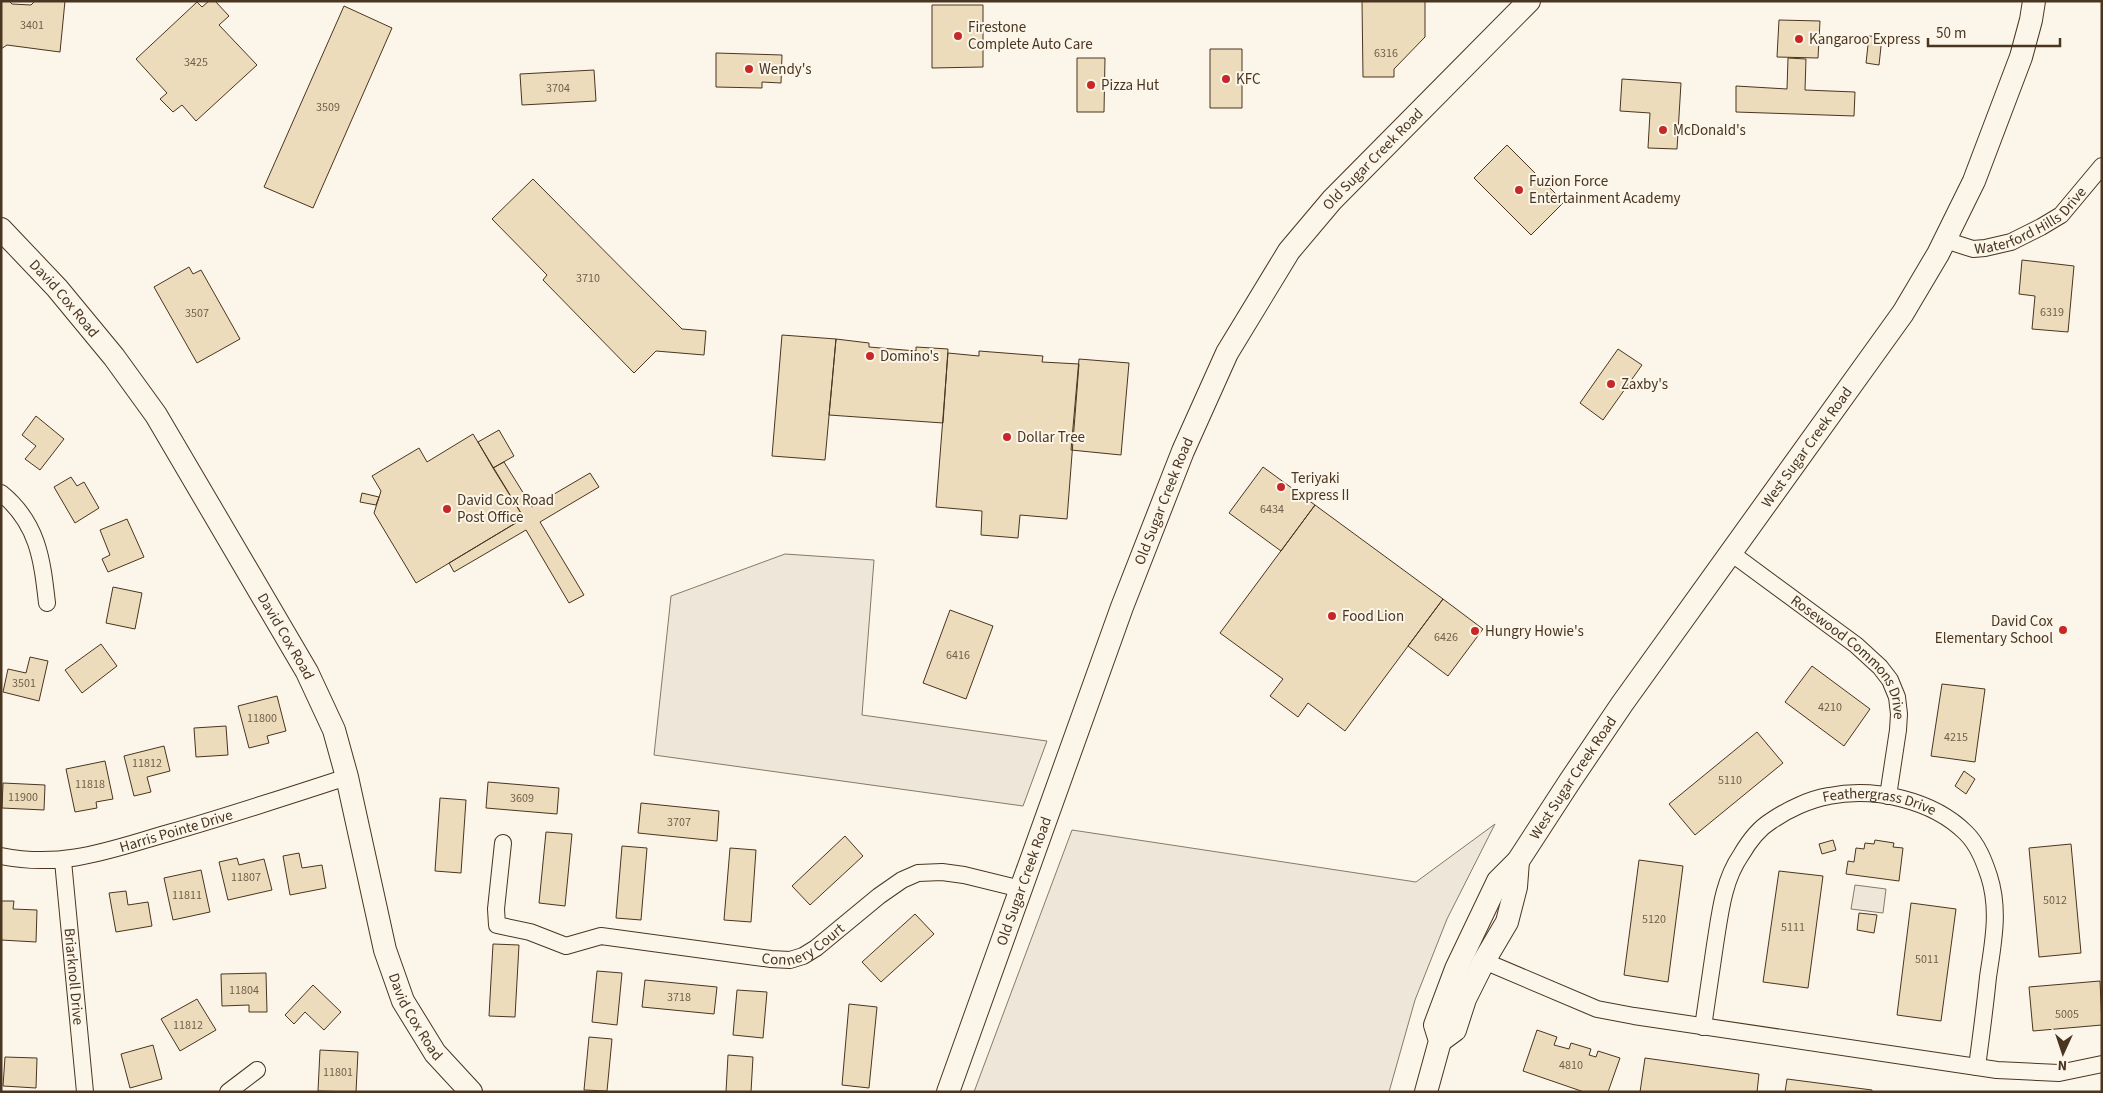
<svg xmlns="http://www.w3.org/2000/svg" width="2103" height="1093" viewBox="0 0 2103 1093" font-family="'Source Sans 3',sans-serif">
	<rect width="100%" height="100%" fill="#fbf6e9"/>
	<path fill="#ede6d9" stroke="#887966" d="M785 554 874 560 862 715 1047 741 1023 806 654 755 671 596Z
		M1495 824 1447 919 1415 1000 1389 1092H974L1072 830 1416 882Z
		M1855 885 1886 889 1883 913 1851 909Z"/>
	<path fill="#ecdcbc" stroke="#4a3520" d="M1 1H9L12 4 31 5 35 1H65L60 52 7 45 1 49Z
		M209 1H215L229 16 219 25 257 65 196 121 182 105 173 112 160 99 167 93 136 59 197 2 202 7Z
		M1362 1H1425V37L1394 69V77H1363Z
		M932 5H983V67L932 68Z
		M344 6 392 28 313 208 264 187Z
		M1779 20 1820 21 1818 58 1777 57Z
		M1869 36 1882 37 1879 65 1866 63Z
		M1210 49H1242V108H1210Z
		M716 53 782 55 781 83 762 82V88L716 87Z
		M1077 58H1105L1104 112H1077Z
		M1788 58 1806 59 1805 90 1855 92 1854 116 1736 112V86L1787 89Z
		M594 70 596 101 522 105 520 74Z
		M1622 79 1681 83 1677 149 1648 148 1650 113 1620 111Z
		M1507 145 1564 202 1531 235 1474 178Z
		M533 179 682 329 706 331 704 355 656 351 634 373 543 280 547 275 492 219Z
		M2022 260 2074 266 2068 332 2032 329 2035 296 2019 294Z
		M189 267 193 274 201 270 240 339 197 363 154 287Z
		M782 335 836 339 825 460 772 456Z
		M836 339 869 343V347L916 351V347L948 349 943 423 829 415Z
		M1618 349 1642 365 1603 420 1580 403Z
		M979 351 1043 356 1042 362 1079 364 1067 519 1020 515 1018 538 981 535 982 511 936 507 948 353 979 356Z
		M1079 359 1129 363 1121 455 1071 450Z
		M36 416 64 439 40 470 25 459 36 446 22 435Z
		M499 430 514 456 493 468 478 442Z
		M473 434 524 518 416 583 374 513 381 491 372 476 419 448 427 462Z
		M504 462 532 507 590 473 599 487 540 522 584 595 569 603 526 530 454 572 449 563 524 518 493 468Z
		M1263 467 1315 505 1281 551 1229 513Z
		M71 477 77 486 84 482 99 508 75 523 54 487Z
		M362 493 379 497 376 505 360 502Z
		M1315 505 1443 599 1345 731 1308 703 1298 717 1270 696 1283 679 1220 633Z
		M127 519 144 557 108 572 102 559 110 555 100 530Z
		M113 587 142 593 135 629 106 623Z
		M1443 599 1483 629 1448 676 1408 646Z
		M950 610 993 626 966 699 923 683Z
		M101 644 117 666 82 693 65 670Z
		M30 657 48 661 39 701 3 692 8 669 26 673Z
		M1812 666 1870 709 1844 746 1785 702Z
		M1942 684 1985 689 1975 762 1931 756Z
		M277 696 286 731 267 736 269 743 249 748 238 706Z
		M226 726 228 755 196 757 194 728Z
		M1757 732 1783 763 1695 835 1669 804Z
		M164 746 170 771 147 777 151 792 134 796 124 756Z
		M105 761 113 799 96 802 97 808 75 812 66 769Z
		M1964 771 1975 779 1966 794 1955 786Z
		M488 782 559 788 557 814 486 808Z
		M3 783 45 785 44 810 2 808Z
		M440 798 466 800 461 873 435 871Z
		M641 803 719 811 717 841 638 833Z
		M546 832 572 834 565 906 539 903Z
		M845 836 863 856 810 905 792 886Z
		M1833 840 1836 850 1822 854 1819 844Z
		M1875 840 1894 843 1893 847 1903 848 1899 881 1846 874 1848 861 1854 862 1856 848 1864 849 1865 843 1874 844Z
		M2071 844 2081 953 2039 957 2029 848Z
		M622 846 647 848 641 920 616 918Z
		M730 848 756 850 751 922 724 920Z
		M299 853 302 868 322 865 326 888 290 895 283 856Z
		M237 858 239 865 264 859 272 890 228 900 219 862Z
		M1639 860 1683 866 1668 982 1624 975Z
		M201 870 210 912 173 920 164 878Z
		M1779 871 1823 876 1808 988 1763 982Z
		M126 891 128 905 148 902 152 926 116 932 109 893Z
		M1 901H14L13 909 37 910 36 942 1 940Z
		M1911 903 1956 909 1941 1021 1897 1015Z
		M1859 913 1877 915 1874 933 1857 930Z
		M915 914 934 934 881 982 862 962Z
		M493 944 519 945 515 1017 489 1016Z
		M597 971 622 973 617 1025 592 1022Z
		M266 973 267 1012H249V1005L222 1006 221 974Z
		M645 980 717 987 714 1014 642 1007Z
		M2100 981 2102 1025 2033 1031 2029 987Z
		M313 985 341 1012 324 1030 305 1012 294 1024 285 1015Z
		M737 990 767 992 763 1038 733 1035Z
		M197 999 216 1030 180 1051 161 1019Z
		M849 1004 877 1007 869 1088 842 1085Z
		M1537 1030 1557 1037 1554 1045 1569 1049 1571 1043 1591 1049 1589 1055 1596 1057 1598 1051 1620 1058 1608 1092H1584L1523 1071Z
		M589 1037 612 1039 607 1091 584 1090Z
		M153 1045 162 1079 130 1088 121 1054Z
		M320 1050 358 1052 356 1092 318 1091Z
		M728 1055 753 1057 751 1092H726Z
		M5 1057 37 1058 36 1088 3 1086Z
		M1645 1058 1759 1074 1757 1092H1640Z
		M1787 1079 1872 1090V1092H1785Z"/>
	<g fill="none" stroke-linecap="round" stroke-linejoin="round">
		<defs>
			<g id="street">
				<path id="s1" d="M1945 240 1973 249 1985 248 2011 242 2041 227 2061 215 2102 166"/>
				<path d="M1 493C38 523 42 559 47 603"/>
				<path id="s2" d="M1731 553 1856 645 1880 667 1890 680 1897 697 1899 714 1898 730 1888 796"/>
				<path id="s3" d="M503 843 496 909 497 925 530 932 566 946 601 936 771 959 790 960 803 956 816 948 879 896 902 880 918 873 942 872 964 875 1021 889"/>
				<path id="s4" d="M1 856C65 869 112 849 172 832 231 815 289 796 347 777"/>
				<path id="s5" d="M63 861 85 1092"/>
				<path d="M1484 961 1597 1009 1634 1016 1997 1070 2059 1073 2102 1064"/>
				<path id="s6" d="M1703 1027C1707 999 1711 972 1715 945 1720 914 1723 881 1741 855 1748 843 1758 829 1771 821 1787 810 1810 799 1829 796 1875 787 1933 800 1966 833 1978 845 1984 861 1989 876 2000 910 1993 943 1988 977 1985 1007 1981 1037 1977 1067"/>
				<path d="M228 1092 257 1070"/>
			</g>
			<g id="secondary">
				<path id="s7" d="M1 229 57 288 114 357 156 415 307 672 334 730 347 777 385 950 403 1001 435 1053 471 1092"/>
				<path d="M1440 1041 1455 1030 1465 999 1484 961 1507 922 1516 887 1518 861"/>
				<path id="s8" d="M948 1092 1122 607 1183 451 1227 353 1289 251 1332 200 1529 1"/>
				<path id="s9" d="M1426 1092 1440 1041 1435 1025 1456 969 1498 881 1518 861 1570 781 1622 704 1903 313 1938 254 1974 181 2021 57 2031 20 2034 1"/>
			</g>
		</defs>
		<use href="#street" stroke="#4a3520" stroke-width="18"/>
		<use href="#secondary" stroke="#4a3520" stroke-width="24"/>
		<use href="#street" stroke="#fbf6e9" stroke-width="16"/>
		<use href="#secondary" stroke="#fbf6e9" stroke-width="22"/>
	</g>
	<g fill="#c62828" stroke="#fbf6e9" stroke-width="2">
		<circle cx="958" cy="36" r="5"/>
		<circle cx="1799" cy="39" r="5"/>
		<circle cx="749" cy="69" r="5"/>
		<circle cx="1226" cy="79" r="5"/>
		<circle cx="1091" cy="85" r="5"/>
		<circle cx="1663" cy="130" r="5"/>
		<circle cx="1519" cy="190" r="5"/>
		<circle cx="870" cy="356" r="5"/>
		<circle cx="1611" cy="384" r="5"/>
		<circle cx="1007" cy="437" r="5"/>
		<circle cx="1281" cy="487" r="5"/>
		<circle cx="447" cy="509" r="5"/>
		<circle cx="1332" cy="616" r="5"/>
		<circle cx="2063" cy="630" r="5"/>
		<circle cx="1475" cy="631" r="5"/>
	</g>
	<g text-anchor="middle" stroke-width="4" stroke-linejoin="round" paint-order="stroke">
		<g font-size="12" fill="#725f47">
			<text x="32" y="29">3401</text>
			<text x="1386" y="57">6316</text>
			<text x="196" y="66">3425</text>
			<text x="558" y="92">3704</text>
			<text x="328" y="111">3509</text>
			<text x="588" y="282">3710</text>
			<text x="2052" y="316">6319</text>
			<text x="197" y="317">3507</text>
			<text x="1272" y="513">6434</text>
			<text x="1446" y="641">6426</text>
			<text x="958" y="659">6416</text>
			<text x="24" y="687">3501</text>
			<text x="1830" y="711">4210</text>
			<text x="262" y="722">11800</text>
			<text x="1956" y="741">4215</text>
			<text x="147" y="767">11812</text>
			<text x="1730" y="784">5110</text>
			<text x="90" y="788">11818</text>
			<text x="23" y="801">11900</text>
			<text x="522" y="802">3609</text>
			<text x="679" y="826">3707</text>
			<text x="246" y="881">11807</text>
			<text x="187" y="899">11811</text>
			<text x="2055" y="904">5012</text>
			<text x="1654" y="923">5120</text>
			<text x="1793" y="931">5111</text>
			<text x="1927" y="963">5011</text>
			<text x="244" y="994">11804</text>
			<text x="679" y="1001">3718</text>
			<text x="2067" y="1018">5005</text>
			<text x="188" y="1029">11812</text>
			<text x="1571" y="1069">4810</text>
			<text x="338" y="1076">11801</text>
		</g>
		<g font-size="15" fill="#4a3520" stroke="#fbf6e9" text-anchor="start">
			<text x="968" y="32">Firestone<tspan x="968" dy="17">Complete Auto Care</tspan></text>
			<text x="1809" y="44">Kangaroo Express</text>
			<text x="759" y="74">Wendy's</text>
			<text x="1236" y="84">KFC</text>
			<text x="1101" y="90">Pizza Hut</text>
			<text x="1673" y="135">McDonald's</text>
			<text x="1529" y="186">Fuzion Force<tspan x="1529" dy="17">Entertainment Academy</tspan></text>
			<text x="880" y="361">Domino's</text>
			<text x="1621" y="389">Zaxby's</text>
			<text x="1017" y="442">Dollar Tree</text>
			<text x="1291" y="483">Teriyaki<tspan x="1291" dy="17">Express II</tspan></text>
			<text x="457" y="505">David Cox Road<tspan x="457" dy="17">Post Office</tspan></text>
			<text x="1342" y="621">Food Lion</text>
			<text x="2053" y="626" text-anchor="end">David Cox<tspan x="2053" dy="17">Elementary School</tspan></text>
			<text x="1485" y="636">Hungry Howie's</text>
		</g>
		<g font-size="15" fill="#4a3520" stroke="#fbf6e9">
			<text dy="5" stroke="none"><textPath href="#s8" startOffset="1034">Old Sugar Creek Road</textPath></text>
			<text dy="5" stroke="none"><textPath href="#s1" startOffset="95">Waterford Hills Drive</textPath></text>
			<text dy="5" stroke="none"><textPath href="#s7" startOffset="94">David Cox Road</textPath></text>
			<text dy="5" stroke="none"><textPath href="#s9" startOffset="760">West Sugar Creek Road</textPath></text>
			<text dy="5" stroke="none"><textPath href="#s8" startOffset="629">Old Sugar Creek Road</textPath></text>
			<text dy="5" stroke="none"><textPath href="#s7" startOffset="499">David Cox Road</textPath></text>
			<text dy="5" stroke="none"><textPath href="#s2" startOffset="161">Rosewood Commons Drive</textPath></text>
			<text dy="5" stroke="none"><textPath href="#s9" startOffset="355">West Sugar Creek Road</textPath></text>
			<text dy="5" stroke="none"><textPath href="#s6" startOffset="338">Feathergrass Drive</textPath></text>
			<text dy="5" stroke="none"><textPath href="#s4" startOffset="179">Harris Pointe Drive</textPath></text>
			<text dy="5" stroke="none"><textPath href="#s8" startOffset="224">Old Sugar Creek Road</textPath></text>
			<text dy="5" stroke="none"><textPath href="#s3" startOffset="399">Connery Court</textPath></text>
			<text dy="5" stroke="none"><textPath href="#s5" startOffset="116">Briarknoll Drive</textPath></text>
			<text dy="5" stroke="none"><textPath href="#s7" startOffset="904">David Cox Road</textPath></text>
		</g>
	</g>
	<rect width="2103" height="1093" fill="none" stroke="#4a3520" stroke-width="5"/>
	<g transform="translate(2063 1053) rotate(183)" stroke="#fbf6e9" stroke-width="4" paint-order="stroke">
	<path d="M0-4L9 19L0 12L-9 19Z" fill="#4a3520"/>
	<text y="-8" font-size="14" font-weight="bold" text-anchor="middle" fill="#4a3520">N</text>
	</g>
	<path d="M1928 38v8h132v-8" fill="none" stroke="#4a3520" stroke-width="2.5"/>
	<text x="1936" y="38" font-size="15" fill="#4a3520" stroke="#fbf6e9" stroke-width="4" paint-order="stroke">50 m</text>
</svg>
